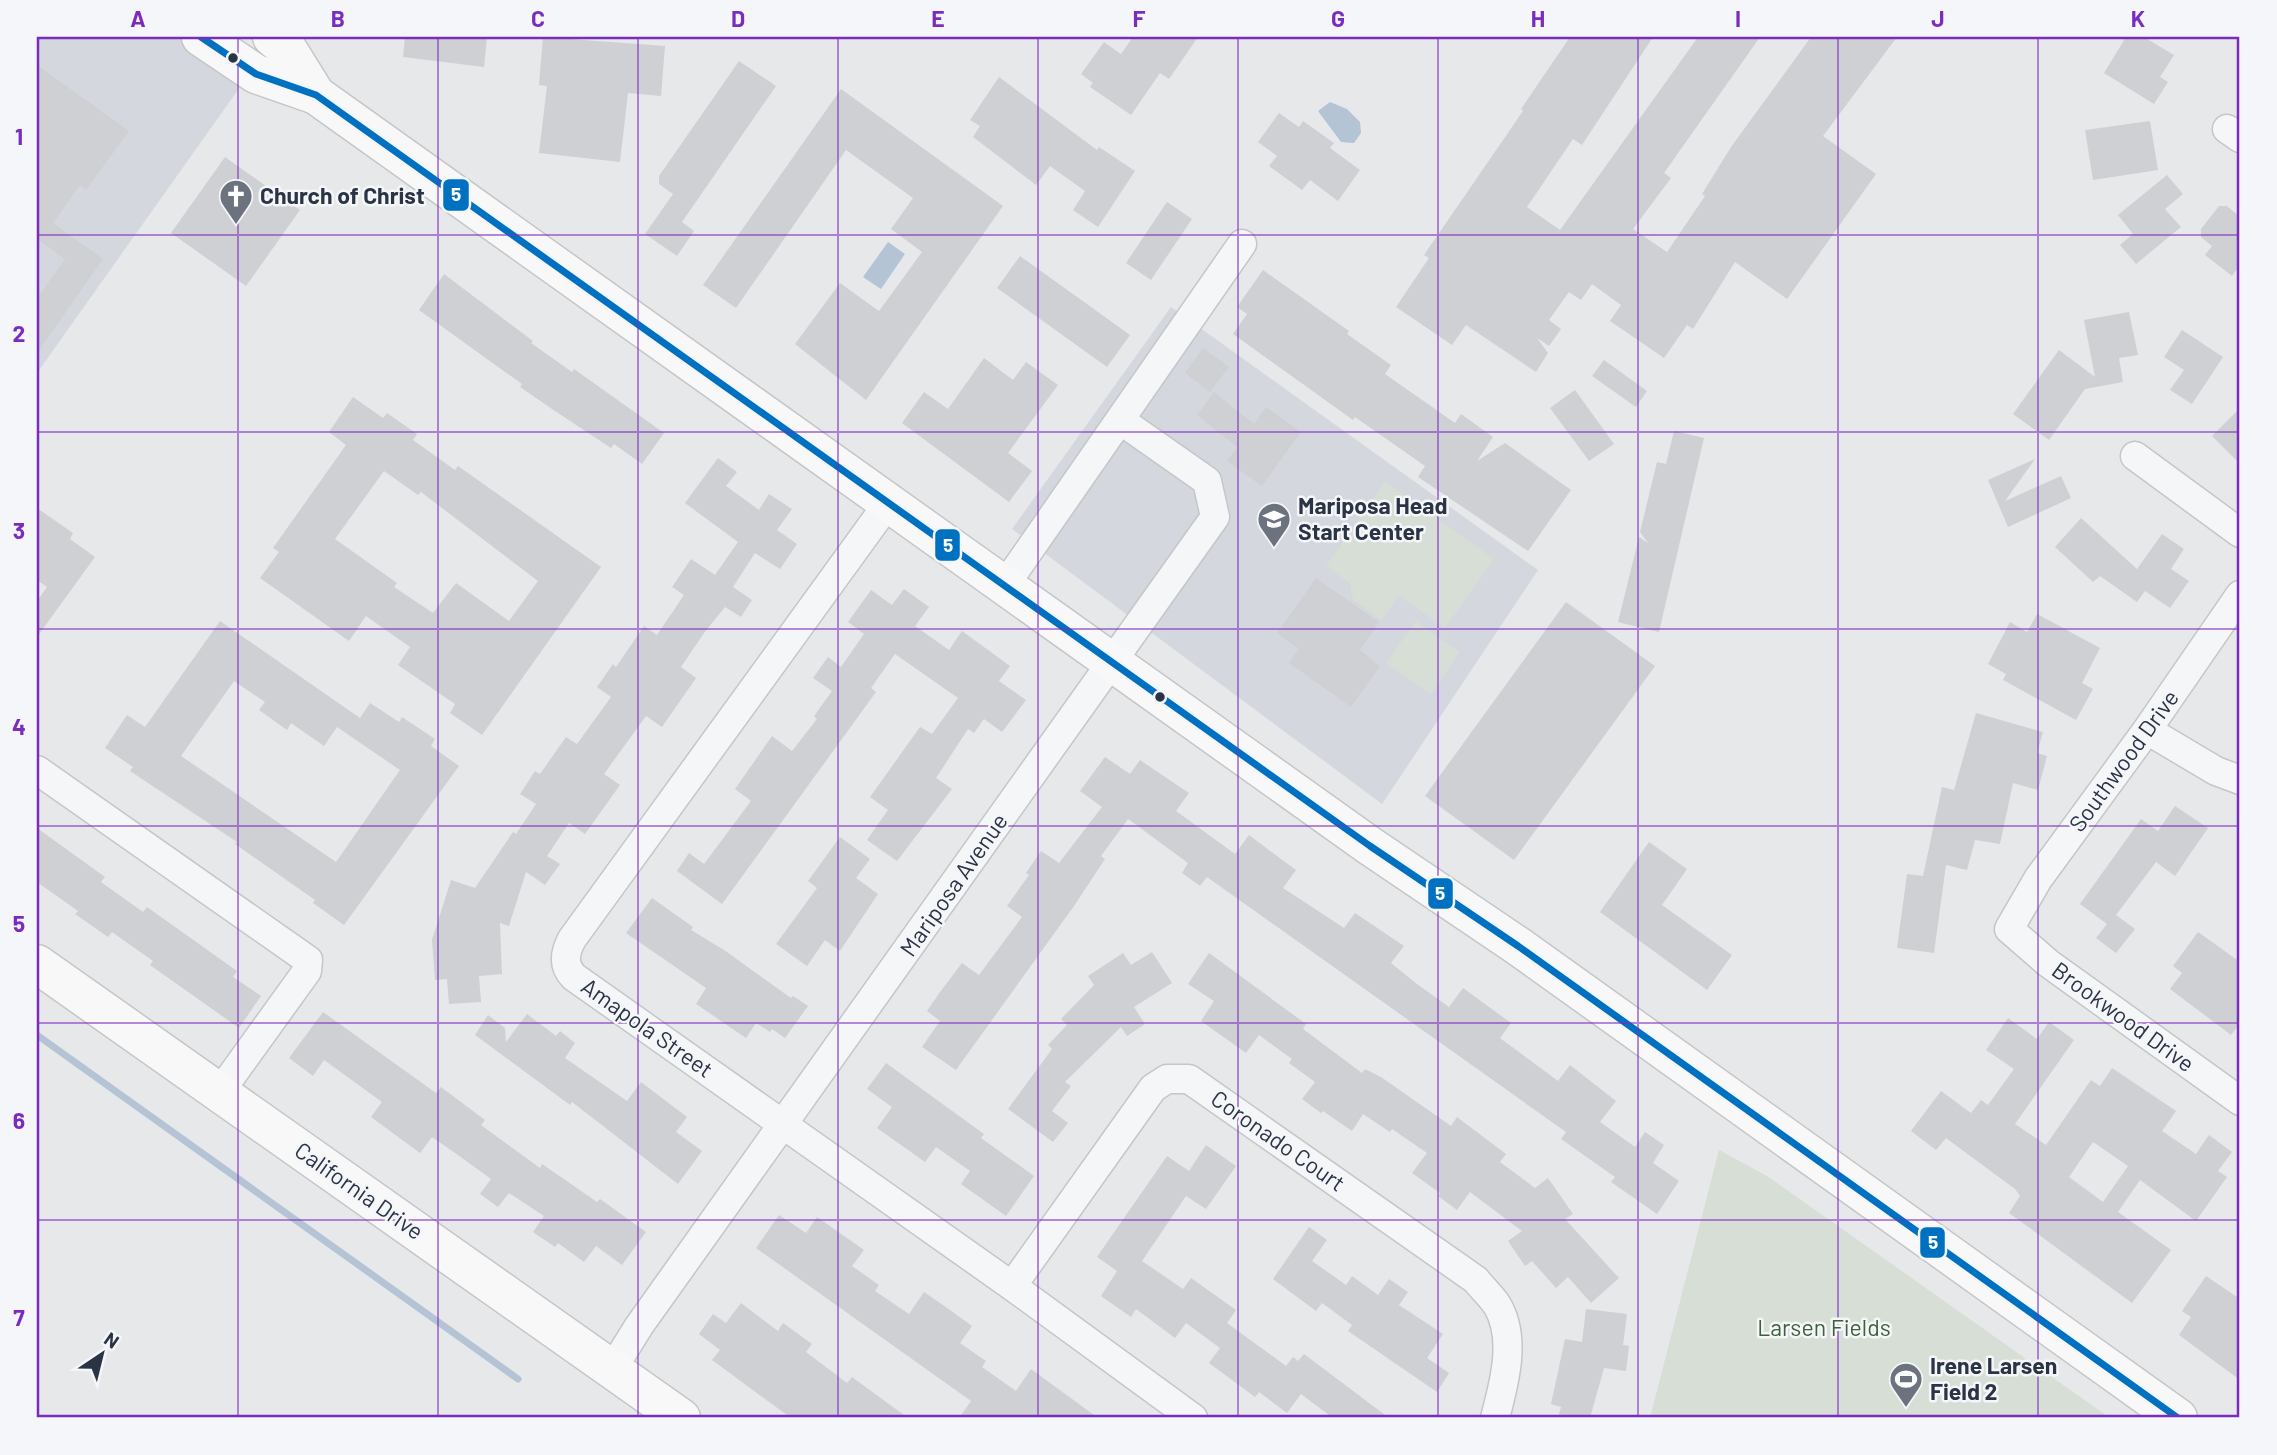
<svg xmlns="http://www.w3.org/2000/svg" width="2277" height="1455" viewBox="0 0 2277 1455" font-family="Barlow,sans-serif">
	<rect width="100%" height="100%" fill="#e6e8ea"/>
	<path fill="#d4d7dd" d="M37 37H181L245 80 37 373Z
		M1171 307 1538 570 1382 804 1012 529Z"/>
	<path fill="#d6ded6" d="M1385 482 1494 559 1445 628 1399 596 1382 620 1353 600 1350 583 1326 566Z
		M1416 621 1460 652 1431 694 1386 663Z
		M1719 1150 1767 1176 2110 1418H1650Z"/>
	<path fill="#b4c4d5" d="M1330 102 1347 109 1360 122 1361 133 1354 143 1341 142 1318 111Z
		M888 242 905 254 881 289 863 277Z"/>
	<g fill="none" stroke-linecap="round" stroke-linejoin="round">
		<path stroke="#b4c4d5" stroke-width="7" d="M37 1035 518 1379"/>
	</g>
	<path fill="#ced0d3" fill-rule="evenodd" d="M405 37H487L484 67 403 57Z
		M543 37 665 46 661 96 628 93 620 162 539 153 547 86 539 85Z
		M1133 37H1198L1169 79 1160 73 1131 115 1090 87 1093 83 1081 74 1104 42 1121 54Z
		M1570 37H1653L1582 145 1573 139 1527 207 1560 230 1698 37H1760L1664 173 1671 178 1633 229 1667 252 1705 196 1702 194 1731 147 1811 37H1897L1823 136 1876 174 1787 299 1735 262 1693 329 1687 325 1664 358 1610 321 1621 305 1592 284 1581 300 1569 292 1549 320 1561 329 1549 346 1537 338 1548 353 1536 372 1466 325 1452 345 1396 307 1429 258 1424 255 1523 111 1521 109Z
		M2126 37H2144L2174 55 2160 77 2168 82 2154 104 2104 73Z
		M739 61 776 86 682 222 694 231 677 256 645 234 673 194 659 184V176Z
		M37 65 129 131 86 190 80 185 53 223 103 259 37 353V298L65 259 40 241 37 246Z
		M999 77 1097 150 1099 147 1135 171 1098 227 1073 210 1085 191 1050 166 1036 185 973 137 980 126 970 120Z
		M841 89 1003 206 866 400 795 344 840 283 879 311 922 252 891 229 913 198 846 150 736 308 703 285Z
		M1279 113 1299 127 1303 121 1334 143 1330 148 1360 170 1338 201 1310 180 1302 190 1269 166 1277 156 1258 142Z
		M2150 121 2158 170 2093 180 2085 130Z
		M225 157 300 210 246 286 171 233Z
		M2167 175 2183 194 2165 209 2181 227 2136 264 2120 245 2133 234 2118 215Z
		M1167 202 1192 219 1151 280 1126 263Z
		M2219 206H2227L2240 217V265L2232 276 2205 255 2212 246 2201 237V229Z
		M1020 256 1130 335 1107 367 997 288Z
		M1263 270 1349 331 1347 334 1391 365 1385 374 1455 423 1461 414 1493 437 1477 461 1505 443 1571 490 1528 551 1418 477 1425 466 1355 417 1353 420 1233 334 1247 314 1237 307Z
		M444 274 533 341 531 343 572 372 574 369 664 433 642 464 614 444 611 448 552 409 520 387 522 384 419 310Z
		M2129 312 2138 355 2119 358 2123 382 2085 389 2049 440 2013 414 2059 350 2095 377 2084 320Z
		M2182 330 2223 357 2192 404 2170 390 2184 370 2164 357Z
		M1203 348 1229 367 1210 392 1185 373Z
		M984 358 1013 380 1026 362 1058 385 1008 453 1032 471 1009 502 902 423 924 392 948 409Z
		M1604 360 1647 391 1636 407 1592 376Z
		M1575 390 1614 444 1589 461 1550 408Z
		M1214 392 1254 424 1266 407 1301 432 1262 486 1227 461 1237 447 1197 415Z
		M353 397 383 418 387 413 417 434 413 440 455 470 458 466 601 567 482 735 450 713 455 704 398 665 410 647 366 616 349 641 260 578 279 552 273 548 346 445 329 432ZM384 471 418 495 421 492 538 581 509 621 456 583 433 613 394 587 397 583 335 539Z
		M2240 408V464L2212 436Z
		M1674 431 1704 438 1659 632 1618 622 1639 537 1648 543 1640 532 1657 462 1666 464Z
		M718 458 737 472 726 486 759 510 769 494 792 509 777 530 797 544 780 569 755 553 733 587 752 600 741 617 725 607 704 633 681 667 696 678 662 727 646 716 604 774 620 785 585 834 569 823 547 856 560 864 545 885 526 872 509 926 500 923 502 974 479 976 481 1002 449 1004 447 979 435 980 432 940 451 880 475 888 513 832 516 834 536 804 520 794 535 771 540 774 566 737 577 744 611 697 597 687 613 664 616 667 644 626 657 635 684 595 672 587 691 559 715 575 738 542 685 503Z
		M2035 459 2005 501 2061 476 2071 498 2008 527 1988 480Z
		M37 508 73 533 70 539 95 557 37 637V601L47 587 37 580Z
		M2081 518 2137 569 2162 534 2184 549 2171 569 2189 581 2170 608 2145 591 2137 602 2100 576 2093 582 2055 547Z
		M1316 578 1379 622 1360 650 1380 666 1351 707 1289 663 1299 649 1277 633Z
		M904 589 929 607 915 626 949 650 962 631 1010 666 999 681 1026 700 1002 732 984 719 974 733 968 729 936 778 952 789 897 861 867 840 888 810 870 797 920 727 932 734 958 698 895 654 871 688 876 692 722 904 677 871 689 853 704 864 751 801 735 789 772 736 792 751 817 719 814 716 832 691 813 678 828 657 841 667 864 634 848 622 871 590 892 605Z
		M1566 602 1655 666 1514 860 1425 796Z
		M2037 614 2100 648 2082 683 2093 689 2076 720 2003 680 2006 674 1988 664 2010 622 2027 632Z
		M220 621 360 718 370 703 399 722 402 717 435 739 431 746 459 766 344 925 313 903 315 900 235 844 237 842 130 771 133 767 105 748 127 715 145 727ZM234 681 265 702 259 710 287 730 291 723 324 746 337 727 400 770 336 862 181 756Z
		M1976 713 2043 732 2037 753 2047 756 2038 790 2013 783 2000 844 1975 840 1967 870 1946 865 1934 953 1897 948 1907 874 1923 876 1942 787 1954 790Z
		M1105 757 1130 774 1140 760 1168 779 1189 793 1176 811 1235 854 1249 835 1296 870 1283 888 1344 928 1355 913 1404 946 1391 963 1417 984 1449 1007 1463 988 1511 1023 1500 1038 1558 1081 1570 1065 1616 1101 1600 1122 1635 1147 1645 1132 1664 1145 1653 1163 1679 1181 1657 1214 1611 1182 1615 1177 1561 1139 1566 1132 1207 877 1200 886 1182 873 1188 863 1128 819 1101 856 1105 859 1074 906 956 1070 922 1047 940 1021 927 1011 940 992 962 963 979 975 1022 917 1007 906 1029 875 1026 873 1041 851 1059 863 1102 807 1080 791Z
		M2175 806 2208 828 2175 876 2156 862 2116 915 2135 929 2116 953 2096 938 2107 924 2080 904 2141 819 2158 831Z
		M37 828 105 877 101 882 143 912 147 907 237 971 233 977 261 996 239 1028 150 965 153 961 112 932 108 937 75 914 78 911 37 882Z
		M840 837 870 859 856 878 878 894 840 951 825 940 807 966 776 944 817 888 808 881Z
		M1649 842 1687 869 1662 905 1732 955 1707 990 1600 912Z
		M652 898 693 927 691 930 724 950 791 998 793 996 808 1006 785 1038 772 1029 770 1032 756 1023 746 1038 696 1004 706 988 626 933Z
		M2198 932 2240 962V1023L2231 1035 2170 989 2182 973 2173 966Z
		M1152 952 1172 983 1134 1007 1145 1024 1127 1036 1121 1027 1065 1082 1071 1086 1052 1111 1068 1123 1053 1142 1008 1109 1052 1049 1048 1045 1067 1025 1061 1019 1094 985 1088 976 1123 953 1131 965Z
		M1209 953 1306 1024 1303 1029 1362 1073 1365 1069 1381 1077 1451 1126 1457 1117 1506 1154 1500 1162 1535 1188 1548 1178 1573 1214 1565 1219 1619 1278 1591 1303 1568 1277 1556 1288 1532 1261 1525 1266 1508 1241 1522 1231 1470 1192 1457 1210 1438 1196 1440 1193 1412 1173 1427 1153 1392 1129 1390 1132 1363 1114 1352 1131 1323 1111 1321 1113 1302 1099 1315 1082 1289 1063 1292 1059 1259 1035 1246 1053 1201 1021 1214 1001 1188 984Z
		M323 1012 436 1093 441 1087 485 1120 481 1125 540 1168 542 1164 597 1202 600 1199 646 1232 622 1265 596 1246 584 1262 558 1243 555 1247 533 1232 544 1216 509 1193 498 1207 480 1194 491 1179 458 1155 432 1137 420 1153 371 1117 382 1102 324 1060 313 1076 289 1058Z
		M527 1014 556 1036 560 1031 575 1043 565 1058 627 1101 641 1082 687 1117 676 1132 702 1151 678 1184 572 1102 570 1105 475 1035 488 1015 505 1028 506 1042Z
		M2008 1018 2037 1039 2049 1022 2074 1040 2015 1124 2046 1145 2091 1080 2100 1086 2112 1068 2176 1111 2162 1131 2196 1154 2209 1135 2232 1152 2218 1171 2227 1177 2196 1221 2140 1180 2118 1212 2171 1250 2132 1303 2009 1213 2020 1196 2015 1189 1946 1138 1936 1150 1911 1131 1941 1091 1971 1113 1981 1100 1988 1105 2014 1069 1986 1050ZM2093 1142 2128 1166 2103 1202 2069 1177Z
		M886 1063 984 1134 981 1138 1034 1176 1006 1216 961 1184 970 1171 936 1147 925 1162 877 1128 892 1107 867 1089Z
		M1206 1145 1236 1166 1206 1209 1186 1196 1142 1261 1183 1289 1191 1278 1236 1310 1227 1323 1286 1366 1293 1357 1298 1361 1304 1354 1389 1418H1333L1301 1394 1287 1413 1259 1392 1255 1397 1209 1363 1220 1348 1186 1323 1175 1338 1136 1309 1131 1317 1101 1296 1117 1271 1097 1257 1167 1156 1189 1171Z
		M779 1215 806 1233 817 1217 864 1250 852 1266 879 1285 875 1291 909 1314 924 1292 943 1305 972 1326 960 1343 986 1361 982 1367 1016 1391 1031 1369 1098 1418H959L971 1401 756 1248Z
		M1309 1227 1327 1240 1312 1261 1346 1285 1352 1276 1378 1295 1389 1279 1408 1292 1399 1305 1443 1334 1427 1358 1449 1373 1437 1392 1348 1331 1352 1325 1322 1303 1316 1311 1273 1279Z
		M2206 1276 2240 1299V1380L2179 1335 2191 1317 2182 1311Z
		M741 1303 778 1331 783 1323 812 1344 806 1352 847 1383 852 1377 908 1418H791L712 1360 720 1350 699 1334 713 1314 726 1323Z
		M1586 1309 1627 1314 1623 1345 1629 1346 1626 1371 1604 1368 1590 1418H1558L1561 1407 1551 1404 1565 1339 1582 1342Z"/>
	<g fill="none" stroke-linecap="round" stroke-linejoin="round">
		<defs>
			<path id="street" d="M2227 129 2240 138
				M2135 456 2240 533
				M889 502 572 939C565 952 562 965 574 977L1012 1286 1193 1418
				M1005 585 1242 244
				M2240 595 2147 730 2038 879 2009 929 2048 963 2240 1101
				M2147 730 2216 771 2240 780
				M37 770 308 960 307 971 219 1093
				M1012 1286 1153 1088 1167 1079H1189L1476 1280C1482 1288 1491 1296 1497 1305 1517 1338 1504 1384 1495 1418
				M611 1371 639 1326 1215 517 1207 481 1120 420"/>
			<path id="secondary" d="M201 37 256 74 316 95 1370 846 1518 946 2178 1418
				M272 37 288 50 316 95
				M37 964 681 1418"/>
		</defs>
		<use href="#street" stroke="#c4c6c8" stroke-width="31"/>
		<use href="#secondary" stroke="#c4c6c8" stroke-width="41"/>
		<use href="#street" stroke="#f5f6f7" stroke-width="28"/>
		<use href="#secondary" stroke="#f8f8f8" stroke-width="38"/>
		<defs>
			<path id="bus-1" d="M201 37 256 74 316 95 1370 846 1518 946 2178 1418"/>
		</defs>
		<use href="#bus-1" stroke="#f4f6f9" stroke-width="12"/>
		<use href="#bus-1" stroke="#0070c0" stroke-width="7"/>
	</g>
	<path fill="none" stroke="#7b2cbf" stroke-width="2" stroke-opacity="0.55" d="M238 37V1418M438 37V1418M638 37V1418M838 37V1418M1038 37V1418M1238 37V1418M1438 37V1418M1638 37V1418M1838 37V1418M2038 37V1418M37 235H2240M37 432H2240M37 629H2240M37 826H2240M37 1023H2240M37 1220H2240"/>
	<defs>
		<symbol id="church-pin" viewBox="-11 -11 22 30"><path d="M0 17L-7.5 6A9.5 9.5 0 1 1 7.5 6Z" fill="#6c737f" stroke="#f4f6f9"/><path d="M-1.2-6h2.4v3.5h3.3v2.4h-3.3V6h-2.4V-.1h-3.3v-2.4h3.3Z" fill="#fff"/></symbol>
		<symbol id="school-pin" viewBox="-11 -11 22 30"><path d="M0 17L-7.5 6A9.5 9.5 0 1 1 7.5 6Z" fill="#6c737f" stroke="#f4f6f9"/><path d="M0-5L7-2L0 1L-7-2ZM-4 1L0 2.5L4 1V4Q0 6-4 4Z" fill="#fff"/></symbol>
		<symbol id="stadium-pin" viewBox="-11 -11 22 30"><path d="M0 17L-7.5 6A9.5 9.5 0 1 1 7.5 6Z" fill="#6c737f" stroke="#f4f6f9"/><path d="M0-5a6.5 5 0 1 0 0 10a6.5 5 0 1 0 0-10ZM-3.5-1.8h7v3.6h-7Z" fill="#fff"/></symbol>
	</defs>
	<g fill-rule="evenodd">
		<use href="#church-pin" x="217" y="177" width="38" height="52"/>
		<use href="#school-pin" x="1255" y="500" width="38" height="52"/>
		<use href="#stadium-pin" x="1887" y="1360" width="38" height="52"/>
	</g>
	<g fill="#2b3445" stroke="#f4f6f9" stroke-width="2.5">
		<circle cx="233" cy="58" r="6"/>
		<circle cx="1160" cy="697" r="6"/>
	</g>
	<g text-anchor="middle" stroke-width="5" stroke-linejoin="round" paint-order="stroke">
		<g font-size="23" font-weight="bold" fill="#2b3445" stroke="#f4f6f9" text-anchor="start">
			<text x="260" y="204">Church of Christ</text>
			<text x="1298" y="514">Mariposa Head<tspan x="1298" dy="26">Start Center</tspan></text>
			<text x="1930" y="1374">Irene Larsen<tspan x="1930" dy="26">Field 2</tspan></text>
		</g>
		<g font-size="23" fill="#2b3445" stroke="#f4f6f9">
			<text transform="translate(2124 761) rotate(-54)" y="8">Southwood Drive</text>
			<text transform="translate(954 885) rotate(-55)" y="8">Mariposa Avenue</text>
			<text transform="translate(2123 1017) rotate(36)" y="8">Brookwood Drive</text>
			<text transform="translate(647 1028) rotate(35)" y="8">Amapola Street</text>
			<text transform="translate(1278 1141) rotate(35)" y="8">Coronado Court</text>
			<text transform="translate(359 1191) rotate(35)" y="8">California Drive</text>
		</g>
		<g font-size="23" fill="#3f6138" stroke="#f4f6f9">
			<text x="1824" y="1336">Larsen Fields</text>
		</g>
	</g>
	<g stroke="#f4f6f9" stroke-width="2.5">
		<rect x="442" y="178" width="28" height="34" rx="7" fill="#0070c0"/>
		<rect x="934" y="528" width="27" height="34" rx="7" fill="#0070c0"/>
		<rect x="1427" y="877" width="27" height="33" rx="7" fill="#0070c0"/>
		<rect x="1919" y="1226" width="27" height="33" rx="7" fill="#0070c0"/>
	</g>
	<g font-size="19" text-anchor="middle" font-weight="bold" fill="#fff">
		<text x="456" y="201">5</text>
		<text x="948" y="552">5</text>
		<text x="1440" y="900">5</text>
		<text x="1933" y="1249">5</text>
	</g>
	<rect width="2277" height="1455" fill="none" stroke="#f4f6f9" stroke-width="77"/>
	<g transform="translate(102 1354) rotate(35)" stroke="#f4f6f9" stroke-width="5" paint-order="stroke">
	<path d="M0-5L12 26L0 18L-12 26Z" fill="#2b3445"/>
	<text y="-10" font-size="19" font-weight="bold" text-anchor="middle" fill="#2b3445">N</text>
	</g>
	<rect x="38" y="38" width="2200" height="1378" fill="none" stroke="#7b2cbf" stroke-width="2.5"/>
	<g font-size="23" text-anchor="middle" font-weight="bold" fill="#7b2cbf">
		<text x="138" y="27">A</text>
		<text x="338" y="27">B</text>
		<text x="538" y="27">C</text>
		<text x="738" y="27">D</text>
		<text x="938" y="27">E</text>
		<text x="1139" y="27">F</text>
		<text x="1338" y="27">G</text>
		<text x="1538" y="27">H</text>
		<text x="1738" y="27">I</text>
		<text x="1938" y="27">J</text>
		<text x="2138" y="27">K</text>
		<text x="19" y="145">1</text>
		<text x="19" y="342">2</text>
		<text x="19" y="539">3</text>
		<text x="19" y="735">4</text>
		<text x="19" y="932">5</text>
		<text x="19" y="1129">6</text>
		<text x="19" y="1326">7</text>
	</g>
</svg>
